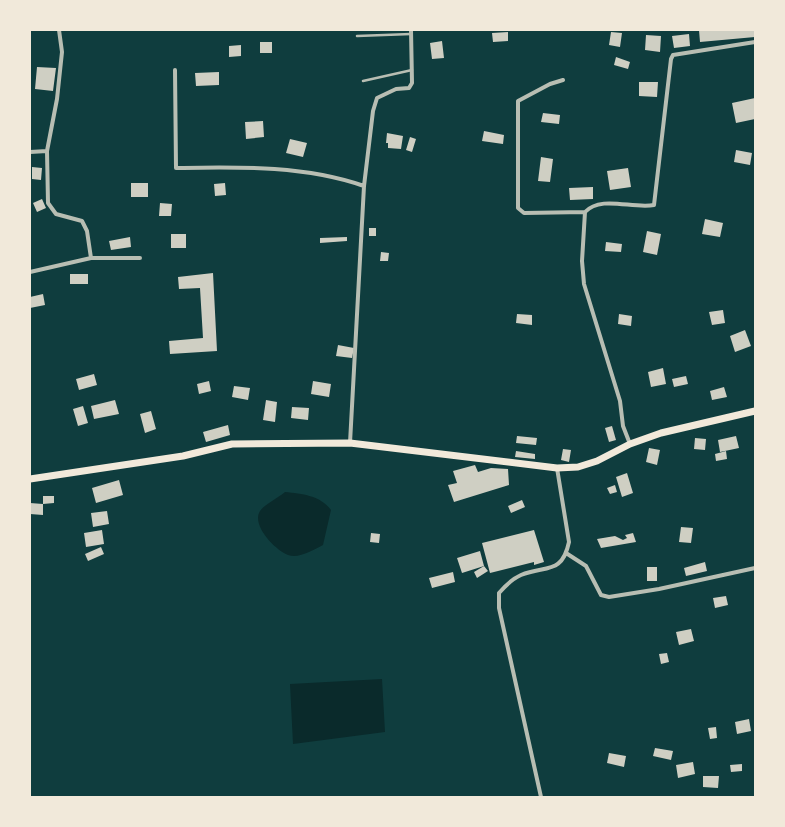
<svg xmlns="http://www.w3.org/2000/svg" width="785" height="827" viewBox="0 0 785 827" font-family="'Noto Sans',sans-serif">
	<rect width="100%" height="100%" fill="#0f3d3e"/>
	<path fill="#0a2a2b" d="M285 492C302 494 320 495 331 510L323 545C313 550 299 559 288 555 275 550 251 525 260 511 265 504 278 498 285 492Z
		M382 679 385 732 293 744 290 684Z"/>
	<path fill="#cfcfc3" d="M699 30H755V37L700 42Z
		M508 32V41L493 42 492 33Z
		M611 32 622 33 620 47 609 45Z
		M689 34 690 46 674 48 672 36Z
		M646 35 661 36 660 52 645 50Z
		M442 41 444 58 432 59 430 43Z
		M260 42H272V53H260Z
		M241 45V56L229 57V46Z
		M616 57 630 62 628 69 614 65Z
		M37 67 56 68 53 91 35 89Z
		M219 72V85L196 86 195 73Z
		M639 82H658L657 97 639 96Z
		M755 98V119L736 123 732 103Z
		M543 113 560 115 559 124 541 122Z
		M263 121 264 137 246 139 245 122Z
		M484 131 504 135 503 144 482 141Z
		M387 133 403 136 401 149 388 148V143H386Z
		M410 137 416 139 412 152 406 150Z
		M290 139 307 143 303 157 286 153Z
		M736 150 752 153 750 165 734 162Z
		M541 157 553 159 550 182 538 181Z
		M32 167 42 168 41 180 32 179Z
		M628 168 631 187 610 190 607 171Z
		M131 183H148V197H131Z
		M225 183 226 195 215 196 214 184Z
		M593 187V199L570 200 569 188Z
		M42 199 46 208 37 212 33 203Z
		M160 203 172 204 171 216H159Z
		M705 219 723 223 720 237 702 234Z
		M369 228H376V236H369Z
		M647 231 661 234 657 255 643 252Z
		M171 234H186V248H171Z
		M130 237 131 247 111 250 109 241Z
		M347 237V241L320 243V238Z
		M606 242 622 244 621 252 605 251Z
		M381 252 389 253 388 261H380Z
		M213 273 217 351 170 354 169 341 203 338 200 288 179 289 178 277Z
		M70 274H88V284H70Z
		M43 294 45 305 30 308V297Z
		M723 310 725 323 712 325 709 312Z
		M517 314 532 315V325L516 323Z
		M619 314 632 316 631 326 618 324Z
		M745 330 751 346 735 352 730 336Z
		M338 345 354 348 352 358 336 356Z
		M663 368 666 384 651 387 648 372Z
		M94 374 97 385 79 390 76 379Z
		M686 376 688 384 674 387 672 379Z
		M209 381 211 391 199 394 197 384Z
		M313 381 331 384 329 397 311 394Z
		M234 386 250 388 248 400 232 397Z
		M724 387 727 397 712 400 710 391Z
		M115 400 119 414 94 419 91 406Z
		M266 400 277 402 275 422 263 420Z
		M83 406 88 423 78 426 73 409Z
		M292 407 309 408 308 420 291 418Z
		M151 411 156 429 145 433 140 414Z
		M228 425 230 435 206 442 203 432Z
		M612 426 616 440 609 442 605 428Z
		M517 436 537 438 536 445 516 443Z
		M736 436 739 448 720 452 718 440Z
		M695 438 706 439 705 450 694 449Z
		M649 448 660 450 657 465 646 462Z
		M563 449 571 450 569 462 561 460Z
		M516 451 535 454V459L515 457Z
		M726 451 727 459 716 461 715 454Z
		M475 465 478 472 491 468 508 469 509 485 454 502 448 485 457 483 453 471Z
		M627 473 633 493 622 497 616 477Z
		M119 480 123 495 96 503 92 488Z
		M615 485 617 492 610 494 607 488Z
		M43 496H54V503L43 504Z
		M522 500 525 507 511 513 508 506Z
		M30 503 43 504V515L30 514Z
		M107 511 109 524 93 527 91 513Z
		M681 527 693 528 691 543 679 542Z
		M102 530 104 544 86 547 84 533Z
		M534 530 544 562 534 565V562L490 573 482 543Z
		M371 533 380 534 379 543 370 542Z
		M633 533 636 542 601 548 597 539 615 536 623 540 627 538 625 535Z
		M101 547 104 554 88 561 85 554Z
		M480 551 484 566 462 573 457 558Z
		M705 562 707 571 686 576 684 568Z
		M484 566 488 571 477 578 474 572Z
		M647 567H657V581H647Z
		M453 572 455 582 432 588 429 578Z
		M726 596 728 605 715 608 713 598Z
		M691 629 694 641 679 645 676 632Z
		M667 653 669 662 661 664 659 654Z
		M749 719 751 731 737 734 735 722Z
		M716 727 717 738 710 739 708 728Z
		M655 748 673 751 671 760 653 756Z
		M609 753 626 756 624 767 607 763Z
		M693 762 695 774 678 778 676 765Z
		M742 764V771L731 772 730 765Z
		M703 776H719L718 788 703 787Z"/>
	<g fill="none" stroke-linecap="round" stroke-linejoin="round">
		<path stroke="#b8beb3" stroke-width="2.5" d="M357 36 411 34
			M363 81 412 70"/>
		<path stroke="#b8beb3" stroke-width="4" d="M59 30 62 52 57 99 47 151 48 203 56 214 82 221 87 231 91 258
			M175 70 176 168C238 167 304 165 364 186
			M563 80 550 84 518 101V208L524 213 585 212
			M30 152 47 151
			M30 272 91 258H140
			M350 443 364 186 373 111 377 98 396 89 409 88 412 83 411 30
			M630 444 623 426 620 401 584 284 582 261 585 212C601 195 632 209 654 205L671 59 673 55 755 42
			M566 553 586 566 601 595 609 597 659 589 755 568
			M541 797 499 608V593C505 586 512 579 521 575 546 565 562 575 569 542L557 468"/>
		<path stroke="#f1e9da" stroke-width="7" d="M30 479 183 456 232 444 350 443 557 468 578 467 597 461 630 444 661 433 755 411"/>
	</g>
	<rect width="785" height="827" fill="none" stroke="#f1e9da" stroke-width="62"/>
</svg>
